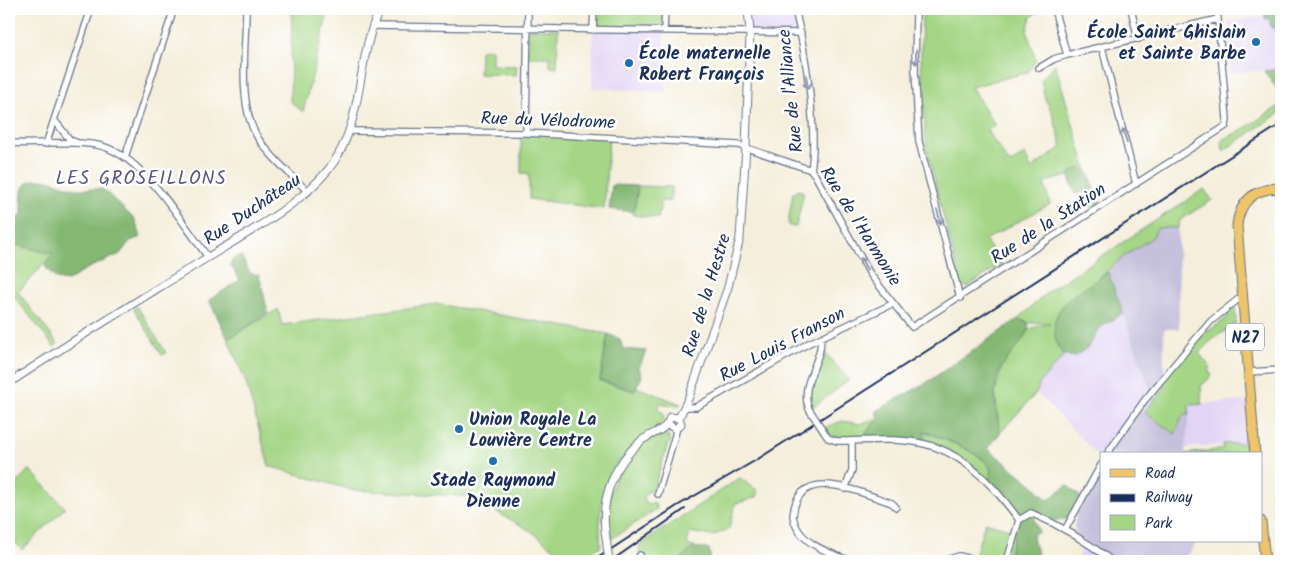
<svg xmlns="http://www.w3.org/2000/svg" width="1290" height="570" viewBox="0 0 1290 570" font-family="Kalam,sans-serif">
	<rect width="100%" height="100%" fill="#fff"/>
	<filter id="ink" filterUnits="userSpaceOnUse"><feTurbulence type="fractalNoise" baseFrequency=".02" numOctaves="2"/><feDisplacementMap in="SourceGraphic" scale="10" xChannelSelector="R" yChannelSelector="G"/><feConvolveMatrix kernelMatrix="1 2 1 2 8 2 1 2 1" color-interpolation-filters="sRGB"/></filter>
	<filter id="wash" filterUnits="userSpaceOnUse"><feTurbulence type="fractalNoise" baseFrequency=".0096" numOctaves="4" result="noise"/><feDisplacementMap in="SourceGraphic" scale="20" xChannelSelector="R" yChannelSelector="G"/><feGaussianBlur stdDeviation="1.12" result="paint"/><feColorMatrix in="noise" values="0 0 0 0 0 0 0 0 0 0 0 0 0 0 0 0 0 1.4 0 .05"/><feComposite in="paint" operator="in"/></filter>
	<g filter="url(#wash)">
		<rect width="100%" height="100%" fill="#f4eeda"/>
		<path fill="#e1d4f4" d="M748 9H795L801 33H750Z
			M1268 17 1271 28H1281V69L1231 73 1228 21Z
			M593 30 664 31 666 92 592 88Z
			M1122 311 1150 392 1164 377 1165 388 1144 412 1139 408 1107 454H1101V459L1038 394 1036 389 1040 382 1065 355 1075 356 1089 346 1100 328 1109 324Z
			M1251 401 1255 454H1247L1245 443 1185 448 1188 404Z
			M1076 534 1112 561H1078L1082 544 1075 539Z"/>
		<path fill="#c5c0db" d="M1157 228H1178L1179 329H1164V377L1151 393 1108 272 1123 257 1153 237Z
			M1138 408 1175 434 1183 415H1189L1185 454H1107Z
			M1101 465V541H1198L1183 561H1112L1076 534 1074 526 1077 509Z"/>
		<path fill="#a4d685" stroke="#608272" d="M292 9H329L303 112 290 101Z
			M594 9H665L664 31 593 30Z
			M922 9H1041L1031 17 1027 31 1036 60 1028 72 971 87 995 125 987 131 1010 164 1025 154 1031 169 1062 147 1052 112 1045 99 1041 80 1055 64 1087 171 1085 169 1070 173 1069 176 1044 182 1050 204 985 240 1002 264 966 288 960 281 926 148 921 59Z
			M528 29H558L557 67H550V57H527Z
			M492 49V65L517 66 516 75 479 74 480 50Z
			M1281 105V112L1223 151 1222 140C1242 131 1262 117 1281 105Z
			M521 133 609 137 604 209 529 199V174L521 173Z
			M638 186 672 187 670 201H661L658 218 633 215Z
			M1204 189 1212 200 1180 220 1178 228H1157L1153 237 1123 257 1096 281 1058 348 1065 355 1040 382 1037 392 1000 433 995 393 1002 366 1029 329 1050 323H1028L1018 319 1050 290Z
			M799 190 804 192 796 227 790 226 788 223 793 193Z
			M9 243 54 254 18 292 58 344 54 347 15 297 9 302Z
			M1235 302 1236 323 1212 340 1199 353 1211 368 1208 370 1212 376 1201 386 1202 404 1189 405V415H1183L1175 434 1144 412 1165 388 1163 386 1164 377 1203 330H1210L1228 317 1225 309Z
			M437 304 608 334 600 381 634 391 636 387 681 404 676 406 660 403 658 410 663 413 664 420 656 429 668 436 671 442 668 444 653 491 647 492 644 496 646 503 655 504 657 509 611 539 603 520 604 510 622 461 619 460C601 487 598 514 601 546L576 561H566L572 557 562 555 531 531 471 498 462 496 352 490 269 466 246 382 228 339 278 309 282 325Z
			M137 306 166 353 162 355 134 309Z
			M822 349 849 380 812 408C810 387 815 369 822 349Z
			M878 418 866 433V437H832L825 427 843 421 859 424Z
			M922 431C940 438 978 451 989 466 992 471 991 477 989 481L945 452 920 443Z
			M1246 443 1247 454H1185L1223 449V444Z
			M29 469 65 508 22 550 9 535V493Z
			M740 478 757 490V497L735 504 729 529 712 536 690 532 687 545 694 547 679 561H638L640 544Z
			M985 522 1016 531 1007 561 974 560Z"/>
		<path fill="#83b772" stroke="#4f7368" d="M1265 9H1281V28H1271L1269 18 1265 19Z
			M1281 69V90L1274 85 1264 71Z
			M1080 168 1089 174 1101 203 1092 209 1083 192 1076 194 1070 181V173Z
			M34 180H48L76 189H103L135 220 141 237 130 241 120 254 86 269 68 281 56 279 46 268V262L53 254 9 243V217L20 218C27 205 13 186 34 180Z
			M612 185 638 186 634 212 609 209Z
			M241 256 250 273 259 275 268 313 228 339 209 300 240 280 230 264 234 258Z
			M1108 272 1123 313 1100 328 1089 346 1075 357C1064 355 1058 352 1056 341 1046 303 1082 291 1108 272Z
			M1018 319 1028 323 1029 329C1023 342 1012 352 1004 364 989 384 997 411 1000 433L988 449 1033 485 1048 500 1067 485 1083 499C1074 511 1067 526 1050 519L1049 520 1035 515 1034 519 1039 532 1032 534 1039 561H1007L1019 520 989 481C991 476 992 471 989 466 978 451 941 438 924 431L925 437 920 443 870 441 866 437V433L878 418 876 411 926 383Z
			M608 334 620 339 623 349 646 351 639 368 642 377 634 391 600 380Z
			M694 547 709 549 711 561H679Z"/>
	</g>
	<g filter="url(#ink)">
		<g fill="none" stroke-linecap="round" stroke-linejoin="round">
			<defs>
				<path id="minor" d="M246 9C246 46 237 106 258 138 271 158 291 174 308 192
					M795 9C805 50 818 129 811 170
					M916 9 915 70 919 142 960 298
					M1054 9 1067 55 1218 19
					M1131 9 1138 39
					M373 26 801 33
					M593 30 594 9
					M664 31 665 9
					M1102 47 1136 184
					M1039 68 1054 59 1067 55
					M55 121 70 140 78 143
					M349 131 526 133 738 145 811 170 815 175 870 274 912 327 1226 126 1227 119 1217 9
					M526 133 528 9
					M9 143C38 145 68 140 97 145 142 153 181 222 208 257
					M46 144 91 9
					M125 157 174 9
					M1248 372 1281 370
					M685 407H696L809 343 892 304
					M809 409C798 384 825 357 820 338
					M824 432 828 438 837 441C865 441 897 437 925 444 964 453 997 489 1019 520
					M1107 454 1144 401 1194 341 1211 321 1241 297
					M845 489 852 470V441
					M658 494 677 428
					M1019 520 1031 513C1062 526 1085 540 1112 561
					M1066 528 1101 465
					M638 561 640 555
					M851 561C829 553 797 543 793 516 797 462 861 493 892 503L896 507
					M942 561 959 556 980 561
					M1007 561 1019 520"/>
				<path id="tertiary" d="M9 383C72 341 136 302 200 262 243 235 311 201 337 157 364 113 357 55 380 9
					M668 424 675 429 681 424 679 418 689 397 728 287 740 238 746 147 750 33 748 9
					M605 530C601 496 615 463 641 441 648 435 663 431 667 424 669 422 669 419 670 417L679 418"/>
				<path id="primary" d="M1255 454 1237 225C1240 200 1256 188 1281 188
					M1261 521 1265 561"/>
			</defs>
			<use href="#minor" stroke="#677289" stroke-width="8"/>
			<use href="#tertiary" stroke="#677289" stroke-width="9"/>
			<use href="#primary" stroke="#677289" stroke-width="11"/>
			<use href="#minor" stroke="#fff" stroke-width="5.5"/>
			<use href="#tertiary" stroke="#fff" stroke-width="7"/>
			<use href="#primary" stroke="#eec569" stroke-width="9"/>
			<path stroke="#1b2f5e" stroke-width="2" d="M593 561 677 506 758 459 1281 124
				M611 561 685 509"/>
			<defs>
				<path id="minor-bridge" d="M809 409 824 432"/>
				<path id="tertiary-bridge" d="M605 530 609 561"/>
			</defs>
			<use href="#minor-bridge" stroke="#677289" stroke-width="8" stroke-linecap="butt"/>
			<use href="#tertiary-bridge" stroke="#677289" stroke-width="9" stroke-linecap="butt"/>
			<use href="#minor-bridge" stroke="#fff" stroke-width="5.5"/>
			<use href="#tertiary-bridge" stroke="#fff" stroke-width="7"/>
		</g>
		<defs><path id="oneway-shaft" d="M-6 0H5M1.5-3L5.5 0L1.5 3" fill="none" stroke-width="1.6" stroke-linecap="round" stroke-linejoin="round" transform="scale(1.25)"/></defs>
		<g stroke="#8d97ae">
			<use href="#oneway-shaft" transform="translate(916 57) rotate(91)"/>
			<use href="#oneway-shaft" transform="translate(807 82) rotate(83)"/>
			<use href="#oneway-shaft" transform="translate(1125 136) rotate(-104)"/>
			<use href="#oneway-shaft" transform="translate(939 217) rotate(75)"/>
			<use href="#oneway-shaft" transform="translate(864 264) rotate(-119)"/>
		</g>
	</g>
	<g fill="#1f6fb2" stroke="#fff" stroke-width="2">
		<circle cx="1256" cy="42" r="5"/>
		<circle cx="629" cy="63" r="5"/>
		<circle cx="459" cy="429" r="5"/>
		<circle cx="493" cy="461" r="5"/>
	</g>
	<g text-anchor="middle" stroke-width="5" stroke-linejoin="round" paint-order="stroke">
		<rect fill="#fff" stroke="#5f6d8e" stroke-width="1" x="1226" y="323.5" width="38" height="27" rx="4"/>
		<g font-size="16" font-weight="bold" fill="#1b2f5e">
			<text x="1245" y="343">N27</text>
		</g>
		<g font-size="18" font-weight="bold" fill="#1b2f5e" stroke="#fff" text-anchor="start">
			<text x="1246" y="38" text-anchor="end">École Saint Ghislain<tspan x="1246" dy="21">et Sainte Barbe</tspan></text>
			<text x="639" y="59">École maternelle<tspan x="639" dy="21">Robert François</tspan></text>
			<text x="469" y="425">Union Royale La<tspan x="469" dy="21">Louvière Centre</tspan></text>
			<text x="493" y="486" text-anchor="middle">Stade Raymond<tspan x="493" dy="21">Dienne</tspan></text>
		</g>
		<g font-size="18" fill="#1b2f5e" stroke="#fff">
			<text transform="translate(790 91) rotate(-96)" y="6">Rue de l'Alliance</text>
			<text transform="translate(548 120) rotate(2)" y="6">Rue du Vélodrome</text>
			<text transform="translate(252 209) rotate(-34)" y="6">Rue Duchâteau</text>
			<text transform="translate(1048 223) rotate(-33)" y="6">Rue de la Station</text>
			<text transform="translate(861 226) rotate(58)" y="6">Rue de l'Harmonie</text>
			<text transform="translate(706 295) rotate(-73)" y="6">Rue de la Hestre</text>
			<text transform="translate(782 344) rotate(-28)" y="6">Rue Louis Franson</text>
		</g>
		<g font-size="19" letter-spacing="1" fill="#5a5786" stroke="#fff">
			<text x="141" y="184">LES GROSEILLONS</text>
		</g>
	</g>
	<rect width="1290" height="570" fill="none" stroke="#fff" stroke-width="30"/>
	<rect x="1100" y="452" width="162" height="90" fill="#ffffff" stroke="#a4acbf"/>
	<rect x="1110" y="469" width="25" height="8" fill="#eec569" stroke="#a4acbf"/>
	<text x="1145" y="478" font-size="15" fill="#1b2f5e">Road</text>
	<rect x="1110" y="494" width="25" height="8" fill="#1b2f5e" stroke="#a4acbf"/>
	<text x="1145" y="502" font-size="15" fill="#1b2f5e">Railway</text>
	<rect x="1110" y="515" width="25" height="15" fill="#a4d685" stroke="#a4acbf"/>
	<text x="1145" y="528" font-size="15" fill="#1b2f5e">Park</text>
</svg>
